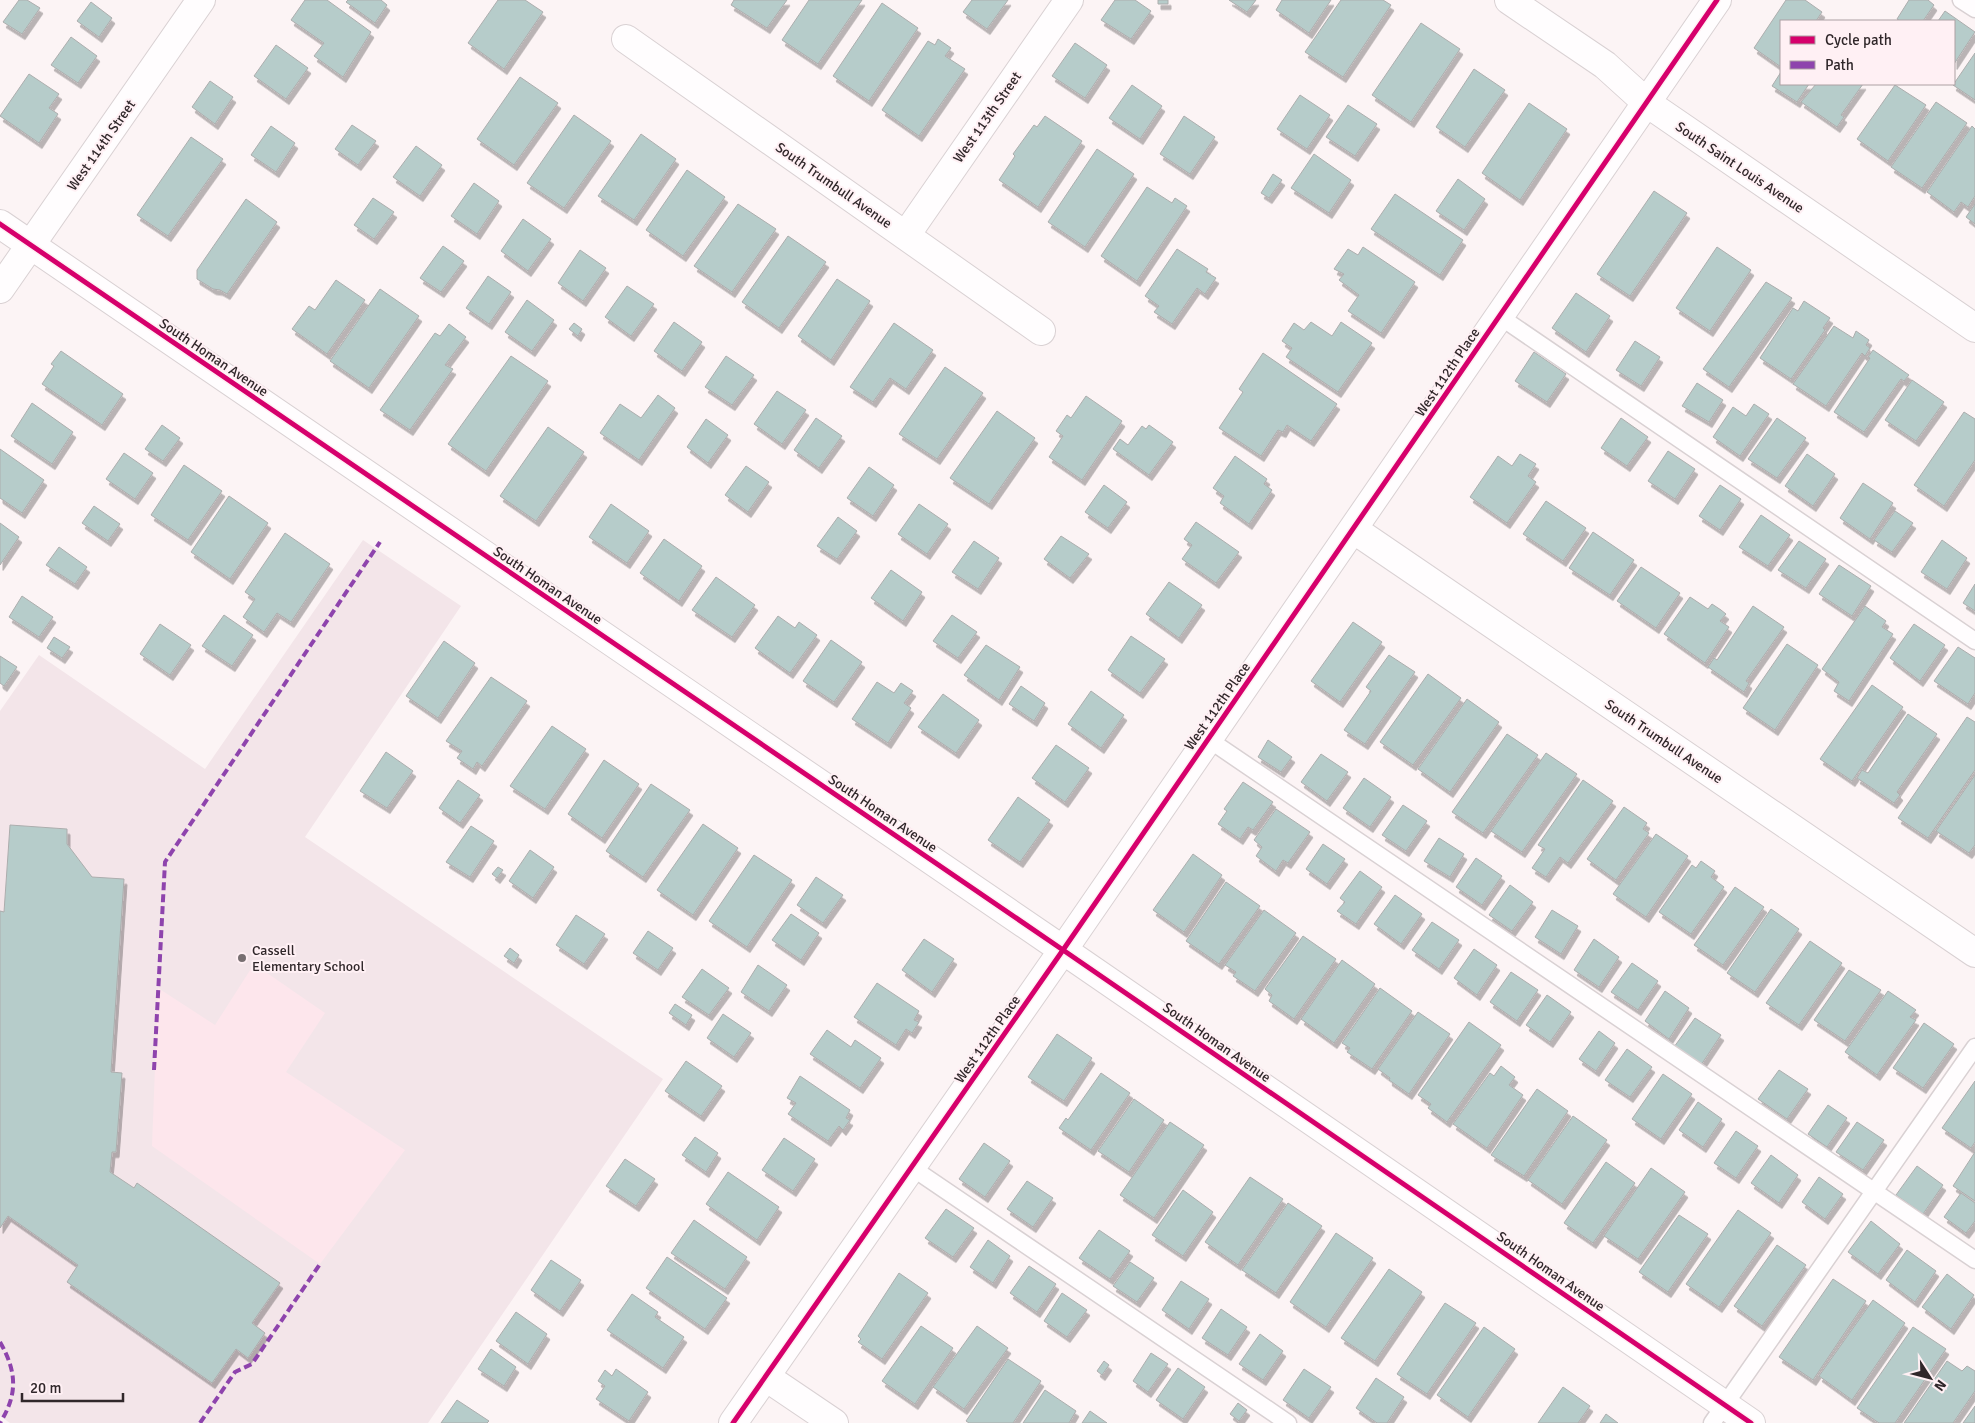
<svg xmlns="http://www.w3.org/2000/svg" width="1975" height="1423" viewBox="0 0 1975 1423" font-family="Signika,sans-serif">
	<defs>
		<filter id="shadow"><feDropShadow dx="3" dy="5.5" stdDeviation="0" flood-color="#0004"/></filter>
	</defs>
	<rect width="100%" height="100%" fill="#fcf4f5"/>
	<path fill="#f3e5e9" d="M363 540 461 606 305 837 663 1079 428 1423H10L0 1416V711L39 655 205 769Z"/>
	<path fill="#fde6ec" d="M254 964 325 1013 286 1072 405 1150 320 1264 152 1146 158 988 215 1025Z"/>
	<path fill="#b6ccca" stroke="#acadad" filter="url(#shadow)" d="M19 0H27L40 8 22 34 3 22Z
		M305 0H327L371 32 343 77 314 56 324 43 291 20Z
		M348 0H381L387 5 375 23 346 2Z
		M498 0H525L543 12 504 69 468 43Z
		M734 0H787L767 28 731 5Z
		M809 0H862L818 64 782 40Z
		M972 0H1008L987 29 963 12Z
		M1115 0H1135L1151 11 1131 39 1101 20Z
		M1158 0H1168V4H1158Z
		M1229 0H1256L1247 12Z
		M1282 0H1331L1309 33 1276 10Z
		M1341 0H1383L1391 5 1343 77 1305 52Z
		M1786 0H1805L1822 12 1816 21H1781V67L1754 48Z
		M1909 0H1928L1934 5 1923 21H1900L1897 19Z
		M91 2 112 18 99 37 77 21Z
		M882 3 918 28 869 101 833 76Z
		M1945 11 1975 32 1954 64V21H1938Z
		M1421 23 1460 49 1411 122 1372 95Z
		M71 37 97 56 78 83 51 65Z
		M938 39 951 48 945 56 965 69 919 136 882 110 928 41 935 45Z
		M1075 43 1107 65 1085 98 1052 76Z
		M276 45 308 68 286 99 254 76Z
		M1975 53V100L1953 85Z
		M1474 69 1505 90 1465 147 1436 127Z
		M1781 72V84H1809L1797 102 1772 86Z
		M29 74 59 94 49 108 58 114 39 143 0 116Z
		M520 77 558 103 514 165 477 139Z
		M210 81 233 97 215 124 192 107Z
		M1816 84H1863L1841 115 1844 117 1837 127 1801 102Z
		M1132 85 1162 106 1140 139 1109 118Z
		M1895 85 1926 105 1888 161 1857 139Z
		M1300 95 1330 115 1307 149 1277 129Z
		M1936 102 1967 123 1922 188 1891 167Z
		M1529 103 1567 129 1520 200 1482 173Z
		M1348 105 1377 124 1355 156 1326 137Z
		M574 115 611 141 564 208 527 183Z
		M1045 116 1082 141 1038 207 999 180 1015 156 1013 154 1034 125 1037 127Z
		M1184 116 1215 137 1190 174 1160 154Z
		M352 125 376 141 358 165 335 149Z
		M271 126 295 143 276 172 251 155Z
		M1972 126 1975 129V196L1968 207 1961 202 1954 212 1927 192Z
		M641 134 676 159 634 220 598 196Z
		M191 137 223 159 168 236 137 215Z
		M416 146 442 165 420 196 393 177Z
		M1097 149 1134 174 1085 247 1048 222Z
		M1314 154 1351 180 1329 213 1291 188Z
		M687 170 725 197 683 256 646 230Z
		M1273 174 1282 180 1269 198 1261 193Z
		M1458 179 1485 199 1464 230 1436 211Z
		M474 183 499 201 477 234 451 216Z
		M1147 187 1172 203 1175 198 1187 206 1137 281 1101 256Z
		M1654 191 1687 213 1630 296 1597 274Z
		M1395 194 1463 240 1440 275 1371 229Z
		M373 198 394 212 374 239 354 225Z
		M246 199 277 222 227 294 220 290 213 289 197 279V270Z
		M738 204 776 229 732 292 694 266Z
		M1975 204V224L1966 217Z
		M523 219 551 239 528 271 501 251Z
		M788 236 826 262 779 328 742 302Z
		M443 246 464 261 441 292 420 278Z
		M1363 247 1415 282 1381 333 1348 311 1359 295 1339 280 1344 274 1334 269 1348 249 1358 255Z
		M1717 247 1751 270 1710 331 1676 308Z
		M1177 249 1208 269 1206 272 1216 278 1205 294 1197 288 1172 324 1154 312 1159 306 1145 296Z
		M580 250 606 268 583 301 558 283Z
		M488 276 511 292 489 324 466 308Z
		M837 279 870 301 831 360 798 336Z
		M336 280 365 300 327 354 292 329 309 306 315 310Z
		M1766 282 1792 298 1729 387 1703 369Z
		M627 286 654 304 631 336 605 317Z
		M380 289 419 316 369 388 330 361Z
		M1576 293 1610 316 1586 352 1552 328Z
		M527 300 554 320 532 351 505 332Z
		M1804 301 1830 318 1823 328 1825 330 1791 379 1760 358 1793 308 1798 311Z
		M674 322 702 342 682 371 654 351Z
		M1311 322 1332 336 1341 322 1372 343 1338 392 1286 357 1292 348 1282 341 1294 323 1304 330Z
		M574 323 582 329 578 336 569 329Z
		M894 323 933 350 906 389 890 378 873 402 850 387Z
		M449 324 466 337 445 365 453 369 410 430 380 410 435 333 440 336Z
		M1834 326 1853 338 1856 331 1869 340 1866 345 1870 348 1865 356 1862 353 1826 406 1793 384Z
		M1635 341 1660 357 1641 386 1616 370Z
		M1873 350 1909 375 1904 381 1901 379 1864 432 1834 412 1870 358 1868 357Z
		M61 351 123 394 102 425 42 384 54 366 51 364Z
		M1534 352 1566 374 1547 402 1515 381Z
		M1263 353 1337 404 1311 441 1287 425 1283 432 1278 430 1261 456 1219 428 1243 392 1239 389Z
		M511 356 548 381 486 471 448 444Z
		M726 356 754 375 732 405 705 387Z
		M945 367 983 393 937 459 899 434Z
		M1912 380 1944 402 1916 441 1885 420Z
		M1697 383 1723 400 1709 422 1682 406Z
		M777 391 806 410 782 444 754 424Z
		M658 395 675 408 639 460 600 433 620 404 641 418Z
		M1086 396 1122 421 1082 480 1049 457 1063 436 1056 431 1067 415 1071 418Z
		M32 403 73 432 52 464 11 436Z
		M1754 404 1769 414 1740 456 1713 437 1733 407 1746 416Z
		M997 411 1035 438 989 504 950 478Z
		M1964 412 1975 419V460L1944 506 1914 485Z
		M816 418 842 436 819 468 794 450Z
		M1621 418 1648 437 1627 466 1601 448Z
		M1777 418 1806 438 1777 478 1748 459Z
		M706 419 728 435 708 463 687 447Z
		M162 425 180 438 163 461 145 449Z
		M1149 425 1173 442 1149 475 1113 449 1120 439 1128 445 1142 426 1146 429Z
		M548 427 584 452 536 521 500 496Z
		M0 449 44 480 22 513 0 498Z
		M1668 451 1695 469 1675 499 1648 481Z
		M124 453 153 473 135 499 106 479Z
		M1520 454 1536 464 1528 476 1536 482 1507 523 1470 497 1498 456 1512 466Z
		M1807 454 1835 474 1813 506 1785 486Z
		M1235 456 1267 479 1264 484 1272 490 1249 524 1220 503 1224 496 1213 488Z
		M184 465 222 491 188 540 151 515Z
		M746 466 769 482 748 512 725 495Z
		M869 467 894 485 873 516 847 498Z
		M1863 483 1893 503 1870 539 1840 518Z
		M1104 485 1127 502 1108 528 1085 512Z
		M1720 485 1741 499 1720 530 1699 516Z
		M229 496 268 523 230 579 191 552Z
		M1546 501 1586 528 1563 561 1523 534Z
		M611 504 649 531 627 563 589 537Z
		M919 504 948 524 927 554 898 534Z
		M94 506 120 524 108 541 82 523Z
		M1895 511 1913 523 1892 552 1874 540Z
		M1761 515 1790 535 1768 566 1739 547Z
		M838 517 857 531 837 559 817 546Z
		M1196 522 1239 552 1216 583 1182 559 1192 545 1184 539Z
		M0 523 19 537 0 565Z
		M1593 532 1634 560 1610 595 1569 568Z
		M285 533 330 564 291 622 277 613 264 632 243 617 255 599 245 592Z
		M1061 536 1089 554 1070 578 1044 559Z
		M664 539 702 566 679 601 640 573Z
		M1942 540 1967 558 1947 589 1921 572Z
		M974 541 999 558 978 589 952 572Z
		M1799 541 1826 559 1806 588 1778 570Z
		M59 547 87 567 75 584 46 565Z
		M1839 565 1871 586 1852 616 1819 594Z
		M1641 567 1680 593 1656 628 1617 601Z
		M891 570 922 592 903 621 871 598Z
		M716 577 755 605 732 637 692 610Z
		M1169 582 1202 605 1179 638 1146 614Z
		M1975 584V611L1963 603Z
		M22 596 53 617 39 637 9 617Z
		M1690 597 1708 609 1712 604 1721 610 1726 614 1720 621 1729 627 1705 663 1664 634Z
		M1753 606 1784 627 1746 681 1749 683 1744 692 1708 667 1714 658 1717 660Z
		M1865 606 1886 621 1882 627 1893 634 1849 701 1834 691 1839 682 1822 669Z
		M224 615 253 635 232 666 202 646Z
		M952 615 977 632 958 658 933 641Z
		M778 616 795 628 799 622 817 635 790 673 755 648Z
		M1353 622 1382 642 1340 702 1311 681Z
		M160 624 191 645 170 675 140 654Z
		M1914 624 1945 645 1920 681 1890 658Z
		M1131 636 1165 659 1140 693 1108 670Z
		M54 637 70 647 62 658 47 648Z
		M831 640 862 662 834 702 803 681Z
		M444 641 475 663 438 718 406 696Z
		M1787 644 1818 665 1775 730 1743 708Z
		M986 645 1020 667 999 700 964 675Z
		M1958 647 1975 658V693L1968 704 1934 681Z
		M1389 655 1415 672 1365 744 1344 730 1371 691 1366 687Z
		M0 656 17 667 4 686 0 683Z
		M1428 674 1461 698 1413 765 1380 742Z
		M491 677 527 701 482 766 477 762 473 769 457 758 462 751 446 741Z
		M877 682 894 693 901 683 913 691 904 703 911 708 888 743 852 719Z
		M1872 685 1903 707 1852 781 1820 759Z
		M1021 686 1045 703 1034 721 1009 704Z
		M1091 691 1124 715 1101 748 1068 724Z
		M943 694 979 720 956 753 918 727Z
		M1467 699 1499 722 1450 792 1418 769Z
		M1908 714 1937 734 1897 792 1900 795 1894 803 1857 778 1862 770 1868 773Z
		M1967 717 1975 722V770L1928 838 1898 818Z
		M552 726 586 749 545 809 510 786Z
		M1507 734 1538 755 1483 833 1452 812Z
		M1268 740 1292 757 1281 772 1258 757Z
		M1056 745 1089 768 1065 802 1032 778Z
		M386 752 413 771 387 808 360 791Z
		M1546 753 1577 774 1522 852 1491 831Z
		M1321 754 1348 772 1327 801 1301 782Z
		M604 760 639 784 602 838 568 814Z
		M1975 775V845L1969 853 1936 831Z
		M1364 778 1391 797 1370 827 1343 808Z
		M458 780 480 795 460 823 439 808Z
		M1583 780 1613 801 1568 863 1560 857 1546 877 1532 868 1545 849 1538 845Z
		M1243 782 1273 802 1253 830 1248 827 1240 839 1218 824 1227 811 1224 809Z
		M651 784 690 810 643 877 606 851Z
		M1018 797 1050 820 1020 862 988 840Z
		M1403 805 1427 821 1406 851 1382 835Z
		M1624 807 1647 823 1643 829 1649 833 1616 880 1587 859Z
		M1276 809 1310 832 1288 863 1283 860 1276 871 1256 856 1262 847 1254 840Z
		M703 824 738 848 693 915 657 890Z
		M10 825 67 829V844L92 877 124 879 111 1072 122 1073 116 1152H112L110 1172 134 1188 137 1183 280 1283 252 1323 265 1333 248 1358 236 1349 212 1383 67 1282 78 1265 8 1216 0 1228V911L4 912Z
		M471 826 494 841 470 877 446 862Z
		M1656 834 1688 856 1646 917 1613 894Z
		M1439 838 1464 854 1450 877 1424 861Z
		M1323 844 1345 859 1327 884 1306 869Z
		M530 850 554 867 533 898 509 881Z
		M1193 854 1222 875 1184 932 1153 910Z
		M754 855 792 880 747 947 709 921Z
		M1476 858 1502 876 1482 905 1456 887Z
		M1701 861 1715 871 1711 877 1724 887 1691 934 1659 912 1692 865 1696 868Z
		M498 867 503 870 497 878 492 874Z
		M1360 871 1382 887 1356 924 1337 911 1345 902 1340 898Z
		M816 877 843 895 823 923 797 905Z
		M1226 882 1260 906 1219 964 1186 941Z
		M1510 885 1533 902 1512 931 1489 915Z
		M1735 887 1764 907 1723 965 1694 945Z
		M1395 895 1422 914 1401 944 1374 924Z
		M1771 909 1799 929 1755 992 1727 973Z
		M1264 910 1296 933 1255 991 1233 976 1236 972 1225 965Z
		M1552 910 1578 926 1561 954 1535 937Z
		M791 914 819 933 801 960 772 940Z
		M576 915 605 934 584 964 556 945Z
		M1432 922 1459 940 1439 969 1412 950Z
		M648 931 673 948 658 970 633 953Z
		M1303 936 1336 959 1294 1019 1269 1001 1272 995 1265 989Z
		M924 939 954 959 932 992 902 970Z
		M1594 939 1619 957 1599 987 1574 970Z
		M1810 941 1842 963 1799 1025 1766 1003Z
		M510 948 519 955 514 963 504 956Z
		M1474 949 1497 965 1477 995 1454 978Z
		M1342 960 1375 984 1334 1043 1301 1019Z
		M1632 963 1658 981 1638 1010 1611 992Z
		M758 965 787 985 769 1011 741 992Z
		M702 969 729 988 709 1015 682 997Z
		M1849 970 1881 990 1845 1041 1814 1020Z
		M1511 972 1538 990 1517 1021 1490 1002Z
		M877 983 919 1011 914 1020 919 1022 912 1033 906 1029 896 1045 854 1017Z
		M1380 988 1412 1011 1372 1069 1347 1052 1350 1048 1342 1043Z
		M1665 991 1689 1008 1669 1039 1645 1021Z
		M1888 991 1916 1010 1910 1017 1916 1020 1877 1075 1845 1052Z
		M1547 995 1571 1012 1550 1042 1526 1025Z
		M675 1004 692 1015 686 1025 669 1013Z
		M1418 1012 1450 1034 1409 1094 1389 1080 1390 1078 1378 1069Z
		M723 1014 751 1033 734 1057 707 1038Z
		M1695 1018 1721 1035 1701 1065 1674 1047Z
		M1469 1022 1501 1045 1447 1122 1428 1108 1431 1104 1418 1095Z
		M1924 1023 1954 1044 1923 1088 1893 1068Z
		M827 1030 851 1047 855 1040 881 1058 860 1088 810 1054Z
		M1599 1031 1615 1043 1596 1071 1579 1059Z
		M1057 1034 1092 1058 1064 1101 1028 1077Z
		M1627 1049 1652 1067 1630 1097 1605 1080Z
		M686 1061 722 1086 701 1116 665 1091Z
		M1501 1066 1515 1077 1509 1085 1523 1095 1487 1148 1453 1124 1490 1073 1494 1076Z
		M1779 1070 1808 1089 1787 1119 1758 1099Z
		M1101 1073 1130 1093 1091 1150 1059 1128 1066 1118 1068 1120Z
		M1663 1074 1692 1094 1661 1139 1632 1119Z
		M800 1076 850 1110 846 1118 850 1120 843 1130 839 1126 828 1141 788 1114 796 1103 787 1098Z
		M1975 1081V1142L1971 1148 1942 1128Z
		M1537 1089 1568 1111 1524 1176 1491 1155Z
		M1134 1099 1164 1120 1129 1172 1098 1151Z
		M1698 1102 1722 1119 1703 1147 1679 1130Z
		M1828 1105 1847 1118 1827 1147 1808 1134Z
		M1573 1116 1607 1140 1562 1204 1528 1180Z
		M1170 1122 1204 1145 1154 1218 1120 1195Z
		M1857 1122 1884 1140 1863 1170 1836 1152Z
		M1736 1131 1758 1146 1736 1178 1714 1163Z
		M695 1137 718 1153 706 1172 682 1155Z
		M784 1138 815 1159 793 1191 762 1170Z
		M984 1143 1010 1161 985 1197 959 1179Z
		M1975 1152V1201L1953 1186Z
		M1771 1155 1798 1175 1779 1203 1751 1183Z
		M625 1159 655 1179 636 1206 606 1186Z
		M1606 1162 1635 1183 1593 1243 1564 1223Z
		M1917 1166 1943 1185 1923 1214 1896 1195Z
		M1651 1168 1685 1192 1638 1259 1604 1236Z
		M728 1172 779 1207 757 1240 706 1204Z
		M1250 1177 1283 1199 1238 1265 1205 1242Z
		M1819 1177 1843 1194 1825 1219 1802 1202Z
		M1027 1181 1053 1198 1033 1227 1007 1209Z
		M1183 1190 1213 1212 1183 1256 1152 1235Z
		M1961 1193 1975 1203V1221L1966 1233 1944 1217Z
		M1288 1203 1322 1226 1276 1293 1242 1270Z
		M946 1209 974 1228 953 1257 925 1238Z
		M1738 1210 1771 1233 1719 1307 1686 1284Z
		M1679 1215 1708 1234 1668 1292 1639 1272Z
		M694 1220 747 1257 725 1289 671 1253Z
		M1871 1221 1900 1244 1878 1274 1848 1252Z
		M1099 1230 1130 1251 1110 1279 1079 1258Z
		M1336 1233 1373 1258 1326 1327 1290 1302Z
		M988 1240 1010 1256 993 1283 970 1267Z
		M1777 1245 1806 1265 1762 1326 1734 1306Z
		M1907 1250 1936 1271 1915 1302 1886 1280Z
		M667 1257 727 1298 705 1329 646 1288Z
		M551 1260 581 1280 560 1311 531 1290Z
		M1130 1262 1154 1278 1137 1302 1113 1286Z
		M1029 1266 1056 1284 1037 1312 1010 1293Z
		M1389 1269 1422 1292 1375 1361 1341 1338Z
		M899 1273 928 1293 882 1359 858 1342 861 1339 858 1336Z
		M1947 1274 1974 1295 1951 1329 1922 1307Z
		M1833 1279 1866 1301 1813 1380 1779 1357Z
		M1181 1281 1209 1299 1189 1329 1162 1310Z
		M1062 1293 1087 1310 1067 1337 1044 1321Z
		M632 1294 658 1312 655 1317 684 1337 663 1368 607 1330Z
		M1873 1300 1905 1323 1852 1400 1819 1376Z
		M1445 1303 1476 1323 1427 1394 1397 1374Z
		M1221 1309 1247 1327 1228 1355 1202 1338Z
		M516 1312 547 1334 528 1364 496 1341Z
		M921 1326 953 1348 915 1404 882 1381Z
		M977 1326 1008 1348 964 1409 933 1387Z
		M1484 1327 1515 1349 1468 1417 1437 1395Z
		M1913 1327 1946 1349 1895 1423H1879L1857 1408Z
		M1260 1334 1283 1351 1263 1380 1239 1364Z
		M491 1349 516 1367 504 1386 478 1369Z
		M1151 1353 1168 1364 1148 1392 1133 1381Z
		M1008 1359 1041 1381 1013 1423H969L966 1421Z
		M1104 1361 1109 1365 1102 1375 1097 1371Z
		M1947 1361 1962 1371 1967 1366 1975 1371V1391L1953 1423H1904Z
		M1178 1368 1205 1387 1183 1419 1156 1400Z
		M616 1369 648 1392 629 1421 596 1399 605 1386 598 1381 605 1370 612 1376Z
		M1304 1369 1331 1387 1309 1418 1283 1400Z
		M1376 1378 1404 1397 1387 1423H1377L1356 1408Z
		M1563 1387 1590 1406 1578 1423H1538Z
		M1045 1390 1076 1411 1069 1423H1023Z
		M457 1400 489 1421 487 1423H441Z
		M1238 1403 1247 1410 1239 1421 1230 1414Z
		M1975 1406V1423H1963Z
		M1090 1411 1107 1423H1082Z
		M1606 1414 1618 1423H1600Z"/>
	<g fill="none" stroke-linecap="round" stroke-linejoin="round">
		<defs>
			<path id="service" d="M1961 0 1975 9
				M1499 316 1975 641
				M1208 739 1975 1260
				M911 1167 1288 1423
				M1712 1423 1975 1047"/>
			<path id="minor" d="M1509 0 1605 65 1647 103 1975 328
				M626 39 1041 331
				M0 224 1063 950 1751 1423
				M906 235 1069 0
				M0 289 201 0
				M1353 529 1975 953
				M766 1377 834 1423
				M733 1423 1063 950 1717 0"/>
		</defs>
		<use href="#service" stroke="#d9d1d3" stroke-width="19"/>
		<use href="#minor" stroke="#d9d1d3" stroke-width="30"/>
		<use href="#service" stroke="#fffdfe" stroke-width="16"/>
		<use href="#minor" stroke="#fffdfe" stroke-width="28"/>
		<path stroke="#8e44ad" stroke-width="4" stroke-dasharray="8 4" stroke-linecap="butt" d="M154 1070 165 862 380 542
			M0 1342C17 1372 18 1394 0 1423
			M200 1423 235 1372 252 1364 320 1264"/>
		<defs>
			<path id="cycleway" d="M0 224 1063 950 1751 1423
				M733 1423 1063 950 1717 0"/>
		</defs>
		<use href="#cycleway" stroke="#fff0f4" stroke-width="8"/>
		<use href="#cycleway" stroke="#d6006c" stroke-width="5"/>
	</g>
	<circle fill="#776f71" stroke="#fff0f4" stroke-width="2" cx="242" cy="958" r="5"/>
	<g text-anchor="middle" stroke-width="4" stroke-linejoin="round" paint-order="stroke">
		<g font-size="14" fill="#30272a" stroke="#fff0f4">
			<text transform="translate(987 117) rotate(-55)" y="5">West 113th Street</text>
			<text transform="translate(101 145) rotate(-55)" y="5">West 114th Street</text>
			<text transform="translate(1740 167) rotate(34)" y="5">South Saint Louis Avenue</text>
			<text transform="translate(834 185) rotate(35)" y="5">South Trumbull Avenue</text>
			<text transform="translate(214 357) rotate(34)" y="5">South Homan Avenue</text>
			<text transform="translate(1447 372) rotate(-56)" y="5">West 112th Place</text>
			<text transform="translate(548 585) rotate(34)" y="5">South Homan Avenue</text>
			<text transform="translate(1217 706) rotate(-55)" y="5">West 112th Place</text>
			<text transform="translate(1664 741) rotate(34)" y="5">South Trumbull Avenue</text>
			<text transform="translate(883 813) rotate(34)" y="5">South Homan Avenue</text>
			<text transform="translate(987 1039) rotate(-55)" y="5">West 112th Place</text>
			<text transform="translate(1217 1042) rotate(35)" y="5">South Homan Avenue</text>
			<text transform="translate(1551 1271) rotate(35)" y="5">South Homan Avenue</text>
		</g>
		<g font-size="14" fill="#30272a" stroke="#fff0f4" text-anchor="start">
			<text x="252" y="955">Cassell<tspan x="252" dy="16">Elementary School</tspan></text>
		</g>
	</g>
	<rect x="1780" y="20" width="175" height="65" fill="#fff0f4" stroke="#aca0a3"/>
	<rect x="1790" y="36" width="25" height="8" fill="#d6006c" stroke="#aca0a3"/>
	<text x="1825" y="45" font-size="15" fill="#30272a">Cycle path</text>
	<rect x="1790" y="61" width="25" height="8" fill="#8e44ad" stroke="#aca0a3"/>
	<text x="1825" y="70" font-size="15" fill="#30272a">Path</text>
	<g transform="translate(1930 1378) rotate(126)" stroke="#fff0f4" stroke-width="4" paint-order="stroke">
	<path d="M0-4L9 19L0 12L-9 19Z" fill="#30272a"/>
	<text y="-8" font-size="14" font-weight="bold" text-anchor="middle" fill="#30272a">N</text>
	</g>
	<path d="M22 1393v8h101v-8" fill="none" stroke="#30272a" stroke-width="2.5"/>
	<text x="30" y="1393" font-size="15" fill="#30272a" stroke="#fff0f4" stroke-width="4" paint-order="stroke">20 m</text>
</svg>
